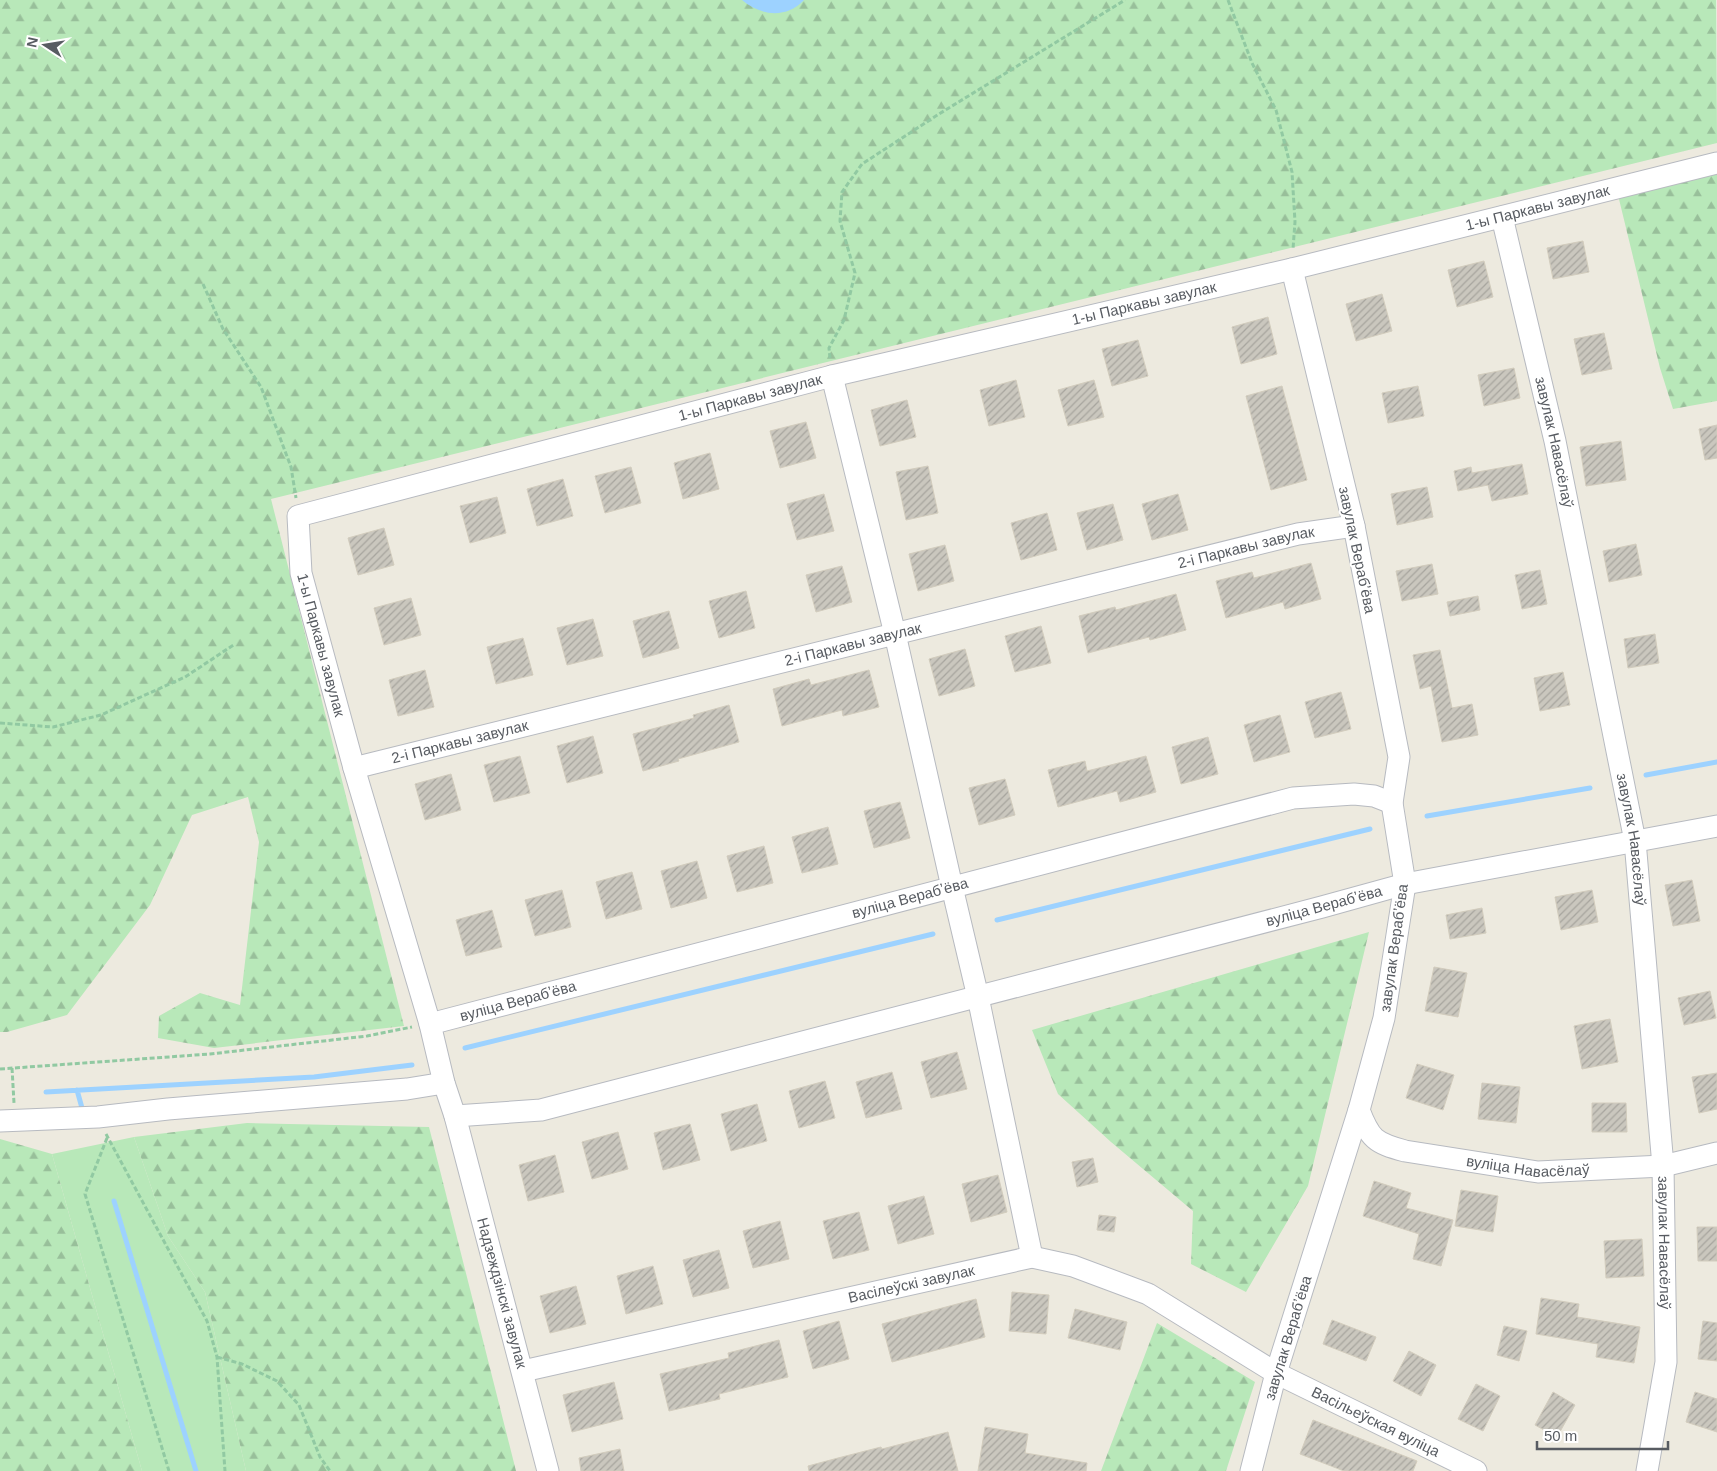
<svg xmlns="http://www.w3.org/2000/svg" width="1717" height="1471" viewBox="0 0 1717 1471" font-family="Arial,sans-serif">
	<defs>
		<pattern id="forest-firs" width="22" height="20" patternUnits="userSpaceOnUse" patternTransform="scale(1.25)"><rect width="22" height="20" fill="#b8e8b9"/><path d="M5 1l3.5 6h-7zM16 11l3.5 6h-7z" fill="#98bf9a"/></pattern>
		<pattern id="building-hatch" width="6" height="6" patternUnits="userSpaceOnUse" patternTransform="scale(1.25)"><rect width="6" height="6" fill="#cac7be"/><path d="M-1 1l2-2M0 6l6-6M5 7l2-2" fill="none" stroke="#a7a59e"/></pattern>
	</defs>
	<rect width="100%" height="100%" fill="#edeadf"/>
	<path fill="#b8e8b9" d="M134 1137 168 1236 205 1292 246 1471H142L52 1154Z"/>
	<path fill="url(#forest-firs)" d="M0 0H1716L1717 143 271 499 404 1026 214 1048 158 1038 159 1016 200 993 240 1005 259 842 248 797 192 815 150 905 67 1015 7 1032H0Z
		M1717 170V401L1673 409 1660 368 1618 195Z
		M1369 932 1308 1186 1246 1292 1191 1264 1193 1211 1111 1142 1058 1094 1032 1030Z
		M247 1123 429 1127 516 1471H246L205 1292 168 1236 134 1137Z
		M0 1139 52 1154 142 1471H0Z
		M1157 1323 1255 1382 1226 1471H1101Z"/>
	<path fill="#9dd2ff" d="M742 0H804C786 19 761 16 742 0Z"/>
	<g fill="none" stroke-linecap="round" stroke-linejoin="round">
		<path stroke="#9dd2ff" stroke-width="5" d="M1646 775 1717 762
			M1427 816 1590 788
			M997 920 1370 829
			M465 1048 933 934
			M77 1090 82 1108
			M46 1092 314 1077 412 1065
			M114 1201 196 1471"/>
	</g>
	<path fill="url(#building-hatch)" stroke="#d2ccbd" d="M1583 241 1589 272 1553 279 1547 248Z
		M1484 261 1493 297 1457 307 1448 270Z
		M1382 294 1392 331 1356 341 1346 304Z
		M1268 317 1277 354 1241 364 1232 327Z
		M1604 333 1612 369 1582 375 1574 339Z
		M1138 340 1148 376 1112 386 1102 349Z
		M1514 368 1520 398 1484 406 1478 375Z
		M1016 380 1025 417 989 426 980 390Z
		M1094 380 1104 417 1068 426 1058 390Z
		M1282 386 1307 480 1271 490 1246 396Z
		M1418 386 1424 416 1388 423 1382 393Z
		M907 400 916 437 880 446 871 410Z
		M806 422 816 458 780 468 770 431Z
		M1717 425V458L1705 460 1699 429Z
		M1621 441 1626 480 1586 486 1580 447Z
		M710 453 719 489 683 499 674 463Z
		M1522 464 1528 494 1492 501 1488 485 1458 491 1454 471 1471 467 1472 473Z
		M928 466 938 513 906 520 896 472Z
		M631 467 641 503 605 513 595 476Z
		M563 479 573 516 537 526 527 489Z
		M1427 487 1433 517 1397 525 1391 494Z
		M824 494 834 531 797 540 787 504Z
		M1178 494 1188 530 1152 540 1142 504Z
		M497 497 506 533 470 543 460 506Z
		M1113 504 1123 540 1087 550 1077 513Z
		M1047 513 1057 550 1021 560 1011 523Z
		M384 528 394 565 358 575 348 538Z
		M1636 544 1642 575 1609 582 1603 551Z
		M945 545 954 581 918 591 909 554Z
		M1311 563 1321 599 1285 609 1283 602 1226 618 1216 581 1252 572 1254 578Z
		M1432 564 1438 594 1402 601 1396 571Z
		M842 566 852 602 816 612 806 575Z
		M1540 570 1547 604 1522 609 1515 575Z
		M746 591 755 628 719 638 709 601Z
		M1176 594 1186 630 1150 640 1149 637 1088 653 1079 616 1115 607 1116 610Z
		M1478 596 1480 610 1450 616 1447 602Z
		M411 598 421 635 384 645 374 608Z
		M669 611 679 648 643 658 633 621Z
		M593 619 603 656 567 665 557 628Z
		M1041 626 1051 663 1015 672 1005 636Z
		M1655 634 1659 663 1628 668 1624 639Z
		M523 638 533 675 496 684 487 647Z
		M965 649 975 686 939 696 929 659Z
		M1440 650 1452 708 1472 704 1478 735 1442 742 1431 686 1420 689 1413 655Z
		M425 670 434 707 398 716 389 680Z
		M869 670 879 707 843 716 842 710 782 726 773 689 809 679 811 685Z
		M1563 672 1570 705 1540 711 1534 678Z
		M1341 692 1351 729 1315 738 1305 702Z
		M729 705 739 742 678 759 679 761 643 771 633 734 694 718 693 715Z
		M1280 715 1290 752 1254 762 1244 725Z
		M593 736 603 773 567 783 557 746Z
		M1208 737 1218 774 1181 784 1172 747Z
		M520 756 530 793 494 802 484 765Z
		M1146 756 1156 792 1120 802 1117 791 1058 807 1048 770 1085 761 1087 771Z
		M451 774 461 810 425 820 415 784Z
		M1005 779 1015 815 979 825 969 788Z
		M900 802 910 838 874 848 864 811Z
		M828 827 838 864 802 873 792 837Z
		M764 846 773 883 737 892 727 856Z
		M697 861 707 898 671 908 661 871Z
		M632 872 642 909 606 919 596 882Z
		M1692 880 1700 921 1673 926 1665 885Z
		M562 890 571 927 535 936 525 900Z
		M1592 890 1598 922 1561 930 1555 897Z
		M1482 908 1486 933 1450 939 1446 915Z
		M492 910 502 947 466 956 456 920Z
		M1434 967 1467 973 1458 1017 1425 1011Z
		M1710 991 1716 1018 1684 1025 1678 998Z
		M1610 1019 1618 1062 1582 1069 1574 1026Z
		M957 1052 967 1089 931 1098 921 1062Z
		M1417 1064 1454 1075 1443 1110 1406 1098Z
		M892 1072 902 1109 866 1118 856 1082Z
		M1717 1073V1109L1699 1113 1692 1077Z
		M825 1081 835 1118 799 1128 789 1091Z
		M1482 1083 1520 1087 1516 1123 1478 1119Z
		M1592 1103H1626L1627 1132H1592Z
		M757 1104 767 1141 731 1151 721 1114Z
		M690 1124 700 1160 663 1170 654 1133Z
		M618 1132 628 1169 592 1179 582 1142Z
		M555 1155 564 1192 528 1201 519 1165Z
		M1093 1158 1098 1182 1077 1187 1072 1162Z
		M998 1175 1007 1212 971 1222 962 1184Z
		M1374 1181 1411 1193 1406 1208 1453 1220 1441 1266 1413 1259 1419 1234 1363 1216Z
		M1461 1190 1498 1196 1493 1232 1455 1226Z
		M924 1196 934 1234 898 1244 888 1206Z
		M859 1212 869 1250 833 1259 823 1221Z
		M1099 1215 1116 1217 1114 1232 1097 1230Z
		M780 1221 789 1259 753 1268 743 1231Z
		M1697 1227H1717V1261H1698Z
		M1642 1239 1644 1276 1606 1278 1604 1241Z
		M719 1250 729 1288 693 1297 683 1260Z
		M653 1266 663 1304 626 1314 617 1276Z
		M576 1286 586 1324 550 1333 540 1296Z
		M1012 1292 1049 1295 1046 1334 1009 1331Z
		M1541 1298 1579 1304 1577 1317 1640 1327 1634 1363 1596 1357 1598 1344 1536 1334Z
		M976 1299 985 1337 892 1362 882 1324Z
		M1075 1309 1127 1322 1120 1350 1068 1338Z
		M1332 1320 1376 1337 1366 1361 1323 1344Z
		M839 1321 849 1359 813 1369 803 1331Z
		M1703 1321 1717 1323V1361L1698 1359Z
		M1504 1326 1527 1331 1519 1361 1497 1355Z
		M779 1340 788 1377 719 1394 720 1399 669 1411 660 1374 729 1358 728 1353Z
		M1409 1351 1436 1365 1421 1396 1393 1381Z
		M614 1382 623 1419 572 1432 563 1395Z
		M1476 1384 1500 1396 1483 1431 1458 1419Z
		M1553 1392 1575 1405 1557 1437 1535 1425Z
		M1695 1392 1717 1399V1432L1686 1422Z
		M1313 1420 1417 1461 1413 1471H1344L1300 1454Z
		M985 1427 1028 1434 1025 1453 1087 1463 1086 1471H978Z
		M948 1432 958 1471H809L808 1466 838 1458 881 1447 882 1449Z
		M620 1449 624 1471H581L579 1458Z"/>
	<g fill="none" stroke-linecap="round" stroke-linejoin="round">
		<defs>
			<g id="minor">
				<path id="s1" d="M1502 217 1555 441 1635 841 1663 1166 1666 1362 1647 1471"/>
				<path d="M832 376 895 634 952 887 978 997 1032 1257"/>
				<path id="s2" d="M354 768 1298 534 1354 526"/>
				<path d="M430 1024 1293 798 1354 794 1374 796 1392 803"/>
				<path id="s3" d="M1359 1110C1370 1139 1375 1143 1405 1151L1538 1172 1663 1166 1717 1153"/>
				<path d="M455 1116 541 1110 1322 907 1405 884 1717 826"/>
				<path d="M0 1121 98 1117 168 1109 407 1089 444 1083"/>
				<path id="s4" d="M523 1371 1032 1257 1073 1266 1148 1294 1276 1373 1476 1471"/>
				<path id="s5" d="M548 1471 455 1116 444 1083 430 1024 354 768 301 573 298 516 832 376 1292 269 1717 163"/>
				<path d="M1251 1471 1276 1373 1359 1110 1384 1018 1405 884 1392 803 1399 757 1354 526 1292 269"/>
			</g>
		</defs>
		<use href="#minor" stroke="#b7bac0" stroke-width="23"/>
		<path stroke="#91c9a2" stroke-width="3" stroke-dasharray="5 2.5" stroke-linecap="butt" d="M1228 0 1252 63 1276 110 1292 172 1295 222 1293 249
			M203 284 223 329 261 387 291 467 296 498
			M830 358 829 348 844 320 855 273 840 221 842 192 862 164 939 114 1125 0
			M0 723 53 727 101 715 185 677 235 644
			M12 1068 14 1103
			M0 1069 210 1054 367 1036 412 1027
			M106 1134 207 1321 217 1357 225 1471
			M107 1138 85 1194 169 1471
			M217 1357 242 1364 277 1381 299 1405 320 1457 330 1471"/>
		<use href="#minor" stroke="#fff" stroke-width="21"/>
	</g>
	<g text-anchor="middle" stroke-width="4" stroke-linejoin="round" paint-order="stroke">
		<g font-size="15" fill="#585c62" stroke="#fff">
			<text dy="5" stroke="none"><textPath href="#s5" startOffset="2266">1-ы Паркавы завулак</textPath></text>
			<text dy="5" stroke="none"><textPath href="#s5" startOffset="1861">1-ы Паркавы завулак</textPath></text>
			<text dy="5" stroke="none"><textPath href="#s5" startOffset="1456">1-ы Паркавы завулак</textPath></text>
			<text dy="5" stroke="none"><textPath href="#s1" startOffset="231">завулак Навасёлаў</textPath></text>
			<text dy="5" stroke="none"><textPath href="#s2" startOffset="919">2-і Паркавы завулак</textPath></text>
			<text transform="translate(1357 550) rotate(78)" y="5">завулак Верабʼёва</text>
			<text transform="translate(321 645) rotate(75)" y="5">1-ы Паркавы завулак</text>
			<text dy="5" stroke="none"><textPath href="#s2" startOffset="514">2-і Паркавы завулак</textPath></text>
			<text dy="5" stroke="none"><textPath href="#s2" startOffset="109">2-і Паркавы завулак</textPath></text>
			<text dy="5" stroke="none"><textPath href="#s1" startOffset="636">завулак Навасёлаў</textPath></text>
			<text transform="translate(910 898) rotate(-15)" y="5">вуліца Верабʼёва</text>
			<text transform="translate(1324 906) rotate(-15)" y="5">вуліца Верабʼёва</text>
			<text transform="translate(1394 948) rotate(-82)" y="5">завулак Верабʼёва</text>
			<text transform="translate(518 1001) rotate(-15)" y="5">вуліца Верабʼёва</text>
			<text dy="5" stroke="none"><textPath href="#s3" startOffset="190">вуліца Навасёлаў</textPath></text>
			<text dy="5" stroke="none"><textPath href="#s1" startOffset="1041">завулак Навасёлаў</textPath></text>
			<text dy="5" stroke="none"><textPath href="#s4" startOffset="398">Васілеўскі завулак</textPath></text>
			<text transform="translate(502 1293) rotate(75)" y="5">Надзеждзінскі завулак</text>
			<text transform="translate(1288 1338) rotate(-73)" y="5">завулак Верабʼёва</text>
			<text dy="5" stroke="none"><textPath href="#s4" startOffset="905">Васільеўская вуліца</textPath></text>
		</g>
	</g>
	<g transform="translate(45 45) rotate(282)" stroke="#ffffff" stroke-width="4" paint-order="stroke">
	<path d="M0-4L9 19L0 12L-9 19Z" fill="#585c62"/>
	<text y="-8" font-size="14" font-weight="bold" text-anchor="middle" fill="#585c62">N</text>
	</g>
	<path d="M1537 1441v8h131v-8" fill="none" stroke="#585c62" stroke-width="2.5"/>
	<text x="1544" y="1441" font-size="15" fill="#585c62" stroke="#ffffff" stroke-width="4" paint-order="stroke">50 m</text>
</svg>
